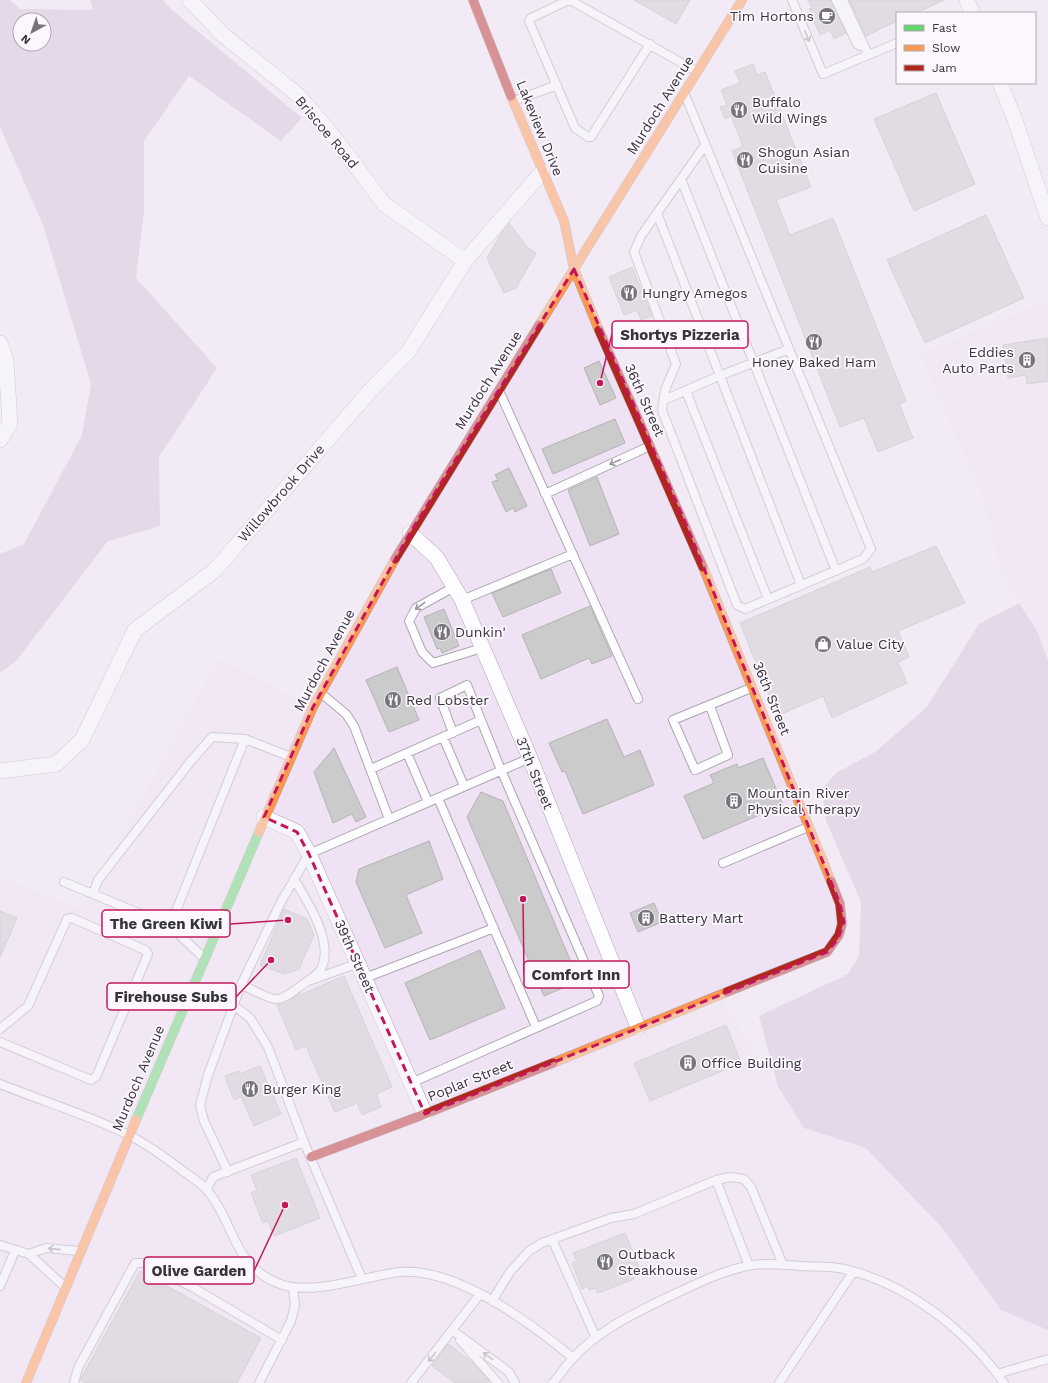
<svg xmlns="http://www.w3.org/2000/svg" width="1048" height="1383" viewBox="0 0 1048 1383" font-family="'Work Sans',sans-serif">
	<rect width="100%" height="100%" fill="#f2ebf5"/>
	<path fill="#efe2f4" d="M574 269 840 904 838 939 718 995 804 1128 866 1148 944 1230 1001 1310 1048 1330V1383H0V876L81 910 218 659 313 707Z
		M1048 300V660L1036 629 1001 574 985 502 920 354Z"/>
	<path fill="#d3c2da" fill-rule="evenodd" d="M0 0H10L20 9 93 10 90 0H163L171 9 302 118 281 141 189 76 144 141V212L136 278 217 368 159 457 160 526 108 541 16 661 0 673V554L24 544 82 435 91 384 43 225 0 127ZM20 20H44V44H20Z
		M1019 603 1036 629 1048 660V1330L1001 1310 944 1230 866 1148 804 1128 778 1087 759 1016 848 974 859 956 861 902 826 821 822 789 836 773 875 752 927 707 979 624Z"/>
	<path fill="#cccbcc" stroke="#b4b3b4" d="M634 0H690L676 24Z
		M808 0H831L846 33 834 39 830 30 820 35 809 9 812 8Z
		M849 0H944L916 13H897V21L866 36Z
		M753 64 757 75 765 72 811 187 776 200 790 235 833 218 906 401 899 404 913 438 878 452 864 418 840 427 732 151 743 146 731 116 725 119 720 107 727 105 721 90 740 83 735 71Z
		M936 93 975 184 914 211 874 119Z
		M986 215 1024 298 925 343 887 260Z
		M509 223 527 247 536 253 516 288 504 293 487 258 502 232Z
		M632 267 652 316 641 320 637 310 624 315 609 277Z
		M1048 338V381L1027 384 1026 375 1008 378 1003 345Z
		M599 361 616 398 600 405 584 368Z
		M615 419 625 443 553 474 542 449Z
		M509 468 527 506 515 512 513 508 506 512 492 482 498 480 495 475Z
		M597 477 619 534 590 546 568 490Z
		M936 546 965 603 898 631 909 657 898 662 907 683 832 718 823 696 777 716 740 623 870 567 872 572Z
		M551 569 561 593 503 617 492 593Z
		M590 606 612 656 592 664 589 658 541 679 522 635Z
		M444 609 459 646 442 653 440 648 437 649 424 617Z
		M397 667 419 720 389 732 366 680Z
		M607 719 624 757 640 750 654 785 583 814 565 771 562 772 549 743Z
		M334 748 366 817 356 822 352 814 333 823 314 772Z
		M763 758 783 805 703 839 684 796 714 783 710 775 737 764 738 768Z
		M481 792 503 801 579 981 544 996 467 817Z
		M429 841 443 879 406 895 422 933 385 948 356 882 359 869Z
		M654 903 662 922 638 932 630 913Z
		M284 909 307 919 314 935 299 969 285 974 260 965Z
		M0 911 17 918 0 957Z
		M480 950 505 1008 430 1040 405 983Z
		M344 976 392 1087 376 1094 381 1107 362 1115 357 1103 335 1112 306 1046 296 1050 277 1005Z
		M726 1025 741 1063 650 1101 634 1063Z
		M260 1066 281 1114 254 1126 241 1097 234 1100 225 1076 239 1071 240 1074Z
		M296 1158 320 1218 274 1236 268 1221 263 1223 251 1193 257 1190 251 1175Z
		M625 1233 639 1267 631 1270 634 1279 598 1293 595 1288 589 1290 588 1286 582 1289 572 1263 577 1261 573 1253Z
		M140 1271 261 1338 237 1383H86L80 1380Z
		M448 1344 472 1362 489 1381 487 1383H455L432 1366Z"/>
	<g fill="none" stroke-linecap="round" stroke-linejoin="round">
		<defs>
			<path id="lane" d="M569 0 531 18 529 21 575 128 588 137H591L650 44
				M570 0 696 71
				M792 0 823 74 897 43
				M836 0 857 44 860 46
				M843 0 868 54
				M686 97 871 549 863 559 745 609 737 605 662 410 665 390 676 364 634 252 641 236 705 145
				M514 101 557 85
				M681 179 836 571
				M657 213 801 585
				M686 391 768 599
				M500 393 638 699
				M664 400 719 376 789 349
				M545 494 650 446
				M454 587 416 608 409 621 422 652 433 663 482 648
				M462 600 573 554
				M322 694 346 714 354 726 389 819
				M710 706 728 755 695 770 673 720 751 688
				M443 737 464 786
				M407 753 428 802
				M371 769 481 720
				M438 798 536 1027
				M723 863 808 827
				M64 882 170 926 203 957
				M93 894 98 880 191 761 212 737 245 739
				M170 926 245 739 291 757
				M365 978 494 928
				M311 980 359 963
				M193 984 237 1008 250 1018 268 1047 304 1142 362 1279
				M241 985C250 988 269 999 275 999 284 1000 295 990 302 985 308 981 319 974 322 967 333 941 308 902 294 879
				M0 1029 28 1006 67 919 72 918 145 950 148 954 96 1077 91 1080 0 1042
				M411 1083 597 1001 599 996 501 770 467 685 440 698 453 733
				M0 1084C42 1101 89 1115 129 1135 148 1145 166 1158 183 1171 191 1177 201 1183 207 1190 235 1223 232 1266 280 1284 313 1296 365 1276 400 1272 456 1267 532 1324 573 1358
				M228 1172 204 1121 200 1105 208 1075 241 985 281 902 309 854 530 758
				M716 1180 749 1266
				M207 1189 213 1177 304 1142
				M552 1239 596 1338
				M0 1245 29 1254 46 1248 79 1251
				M29 1254 65 1287
				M0 1286 15 1251
				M492 1301 510 1272 529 1251 542 1243 611 1218 634 1214 716 1180 731 1177 744 1179 751 1187 783 1265
				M452 1330 509 1372 515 1383
				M460 1340 498 1383
				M997 1374 1048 1359
				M74 1383 78 1368 135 1263H144L192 1287 282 1340
				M259 1383 291 1321 295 1305 293 1288
				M411 1383 480 1294
				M553 1383C560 1375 565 1367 572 1359 597 1331 635 1313 668 1297 694 1285 719 1272 747 1266 764 1262 784 1265 802 1266 815 1267 830 1266 844 1269 907 1283 967 1331 1004 1383
				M779 1383 853 1272"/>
			<path id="street" d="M190 0 222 34 298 95 334 137 384 204 465 261
				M967 0 972 13
				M1000 83 1015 120 1048 218
				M0 343 6 360 10 423 0 440
				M410 533 437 558 462 600 530 758 638 1027
				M0 771 56 764 82 740 135 630 215 570 369 392 408 352 465 261 542 172
				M264 817 297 832 309 854 425 1114"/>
			<path id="fast" d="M136 1120 259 832"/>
			<path id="slow" d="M511 96 564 221 574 269 599 330
				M539 325 742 0
				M703 567 831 881
				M259 832 313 707 395 559
				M553 1063 727 992
				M26 1383 136 1120"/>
			<path id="jam" d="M473 0 511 96
				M599 330 703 567
				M395 559 539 325
				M727 992 827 952 839 935 842 924 840 904 831 881
				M311 1157 425 1114 553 1063"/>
		</defs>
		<use href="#lane" stroke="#aca7af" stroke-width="10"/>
		<use href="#street" stroke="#aca7af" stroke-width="16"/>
		<use href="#fast" stroke="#aca7af" stroke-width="10"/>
		<use href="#slow" stroke="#aca7af" stroke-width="10"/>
		<use href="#jam" stroke="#aca7af" stroke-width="10"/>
		<use href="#lane" stroke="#fdfcfe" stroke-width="8"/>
		<use href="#street" stroke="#fdfcfe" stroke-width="15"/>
		<use href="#fast" stroke="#63d668" stroke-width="9"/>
		<use href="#slow" stroke="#ff974d" stroke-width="9"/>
		<use href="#jam" stroke="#b3261e" stroke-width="9"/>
	</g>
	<defs><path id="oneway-shaft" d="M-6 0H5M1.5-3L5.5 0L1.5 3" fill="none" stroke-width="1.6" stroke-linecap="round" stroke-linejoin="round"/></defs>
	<g stroke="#9a989c">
		<use href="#oneway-shaft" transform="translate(807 36) rotate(67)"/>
		<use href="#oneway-shaft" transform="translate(615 462) rotate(155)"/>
		<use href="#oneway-shaft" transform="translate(420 606) rotate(144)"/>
		<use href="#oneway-shaft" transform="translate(54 1249) rotate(-174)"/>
		<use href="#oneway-shaft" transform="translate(488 1356) rotate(-144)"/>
		<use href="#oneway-shaft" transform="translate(432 1357) rotate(128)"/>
	</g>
	<path d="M0 0H1048V1383H0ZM574 269 686 524 840 904 844 922 838 939 827 952 425 1114 309 854 297 832 264 817 313 707 410 533Z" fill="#f2ebf5" fill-opacity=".55" fill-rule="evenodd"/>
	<path fill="none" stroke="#c2185b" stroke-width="3" stroke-dasharray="8 5" stroke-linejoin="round" d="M574 269 686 524 840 904 844 922 838 939 827 952 425 1114 309 854 297 832 264 817 313 707 410 533Z"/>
	<defs>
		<symbol id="cafe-disc" viewBox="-11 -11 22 22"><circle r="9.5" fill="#79747c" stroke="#fcf7fe"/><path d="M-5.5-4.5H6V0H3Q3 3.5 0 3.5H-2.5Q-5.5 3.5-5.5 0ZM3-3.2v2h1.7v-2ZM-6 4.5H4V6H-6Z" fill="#fff"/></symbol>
		<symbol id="restaurant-disc" viewBox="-11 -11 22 22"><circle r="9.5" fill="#79747c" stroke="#fcf7fe"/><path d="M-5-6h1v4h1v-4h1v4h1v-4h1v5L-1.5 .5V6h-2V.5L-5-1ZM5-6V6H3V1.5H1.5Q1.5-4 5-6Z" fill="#fff"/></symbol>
		<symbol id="building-disc" viewBox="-11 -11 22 22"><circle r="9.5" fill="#79747c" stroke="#fcf7fe"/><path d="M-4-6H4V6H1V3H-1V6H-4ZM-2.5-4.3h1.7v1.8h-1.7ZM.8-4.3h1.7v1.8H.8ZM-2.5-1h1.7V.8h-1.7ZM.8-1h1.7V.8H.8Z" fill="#fff"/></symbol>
		<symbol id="shop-disc" viewBox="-11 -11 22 22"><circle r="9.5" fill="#79747c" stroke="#fcf7fe"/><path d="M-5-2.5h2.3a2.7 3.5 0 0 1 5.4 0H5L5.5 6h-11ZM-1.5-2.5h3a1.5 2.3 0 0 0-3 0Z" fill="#fff"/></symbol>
	</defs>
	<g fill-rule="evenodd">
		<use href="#cafe-disc" x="817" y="6" width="20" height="20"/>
		<use href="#restaurant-disc" x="729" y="100" width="20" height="20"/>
		<use href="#restaurant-disc" x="735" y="150" width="20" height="20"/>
		<use href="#restaurant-disc" x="619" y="283" width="20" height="20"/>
		<use href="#restaurant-disc" x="804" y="332" width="20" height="20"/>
		<use href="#building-disc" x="1017" y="350" width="20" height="20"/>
		<use href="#restaurant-disc" x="432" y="622" width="20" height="20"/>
		<use href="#shop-disc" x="813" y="634" width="20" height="20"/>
		<use href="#restaurant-disc" x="383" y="690" width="20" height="20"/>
		<use href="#building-disc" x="724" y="791" width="20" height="20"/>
		<use href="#building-disc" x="636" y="908" width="20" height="20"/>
		<use href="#building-disc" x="678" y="1053" width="20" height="20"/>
		<use href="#restaurant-disc" x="240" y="1079" width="20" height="20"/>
		<use href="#restaurant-disc" x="595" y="1252" width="20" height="20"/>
	</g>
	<g text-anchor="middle" stroke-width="3.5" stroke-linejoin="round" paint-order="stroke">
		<g font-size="14" fill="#38343b" stroke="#fcf7fe" text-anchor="start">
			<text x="814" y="21" text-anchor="end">Tim Hortons</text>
			<text x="752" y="107">Buffalo<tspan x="752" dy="16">Wild Wings</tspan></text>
			<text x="758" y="157">Shogun Asian<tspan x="758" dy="16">Cuisine</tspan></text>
			<text x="642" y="298">Hungry Amegos</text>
			<text x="1014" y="357" text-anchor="end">Eddies<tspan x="1014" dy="16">Auto Parts</tspan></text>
			<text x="814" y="367" text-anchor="middle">Honey Baked Ham</text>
			<text x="455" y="637">Dunkin'</text>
			<text x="836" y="649">Value City</text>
			<text x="406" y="705">Red Lobster</text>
			<text x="747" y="798">Mountain River<tspan x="747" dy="16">Physical Therapy</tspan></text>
			<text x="659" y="923">Battery Mart</text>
			<text x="701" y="1068">Office Building</text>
			<text x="263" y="1094">Burger King</text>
			<text x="618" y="1259">Outback<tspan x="618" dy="16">Steakhouse</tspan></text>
		</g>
		<g font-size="14" fill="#38343b" stroke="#fcf7fe">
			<text transform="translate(660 105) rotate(-58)" y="5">Murdoch Avenue</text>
			<text transform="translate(540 128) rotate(68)" y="5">Lakeview Drive</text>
			<text transform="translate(327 132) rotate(50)" y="5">Briscoe Road</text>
			<text transform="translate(488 380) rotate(-58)" y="5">Murdoch Avenue</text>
			<text transform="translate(645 400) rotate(66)" y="5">36th Street</text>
			<text transform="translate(281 493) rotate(-49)" y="5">Willowbrook Drive</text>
			<text transform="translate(324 660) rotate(-62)" y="5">Murdoch Avenue</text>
			<text transform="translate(772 698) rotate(68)" y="5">36th Street</text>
			<text transform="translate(535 773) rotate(68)" y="5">37th Street</text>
			<text transform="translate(355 956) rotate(66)" y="5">39th Street</text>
			<text transform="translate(138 1078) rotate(-67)" y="5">Murdoch Avenue</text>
			<text transform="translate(470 1080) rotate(-22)" y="5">Poplar Street</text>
		</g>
	</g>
	<path fill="none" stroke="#c2185b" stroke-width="1.5" d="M600 383L612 334M288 920L230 924M523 899L524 975M271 960L236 997M285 1205L254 1271"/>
	<g fill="#c2185b" stroke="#fcf7fe" stroke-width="1.5">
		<circle cx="600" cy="383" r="4"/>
		<circle cx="288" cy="920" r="4"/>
		<circle cx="523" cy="899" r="4"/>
		<circle cx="271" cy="960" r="4"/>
		<circle cx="285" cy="1205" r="4"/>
	</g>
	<g fill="#fcf7fe" stroke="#c2185b" stroke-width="1.5">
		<rect x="612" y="321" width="136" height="27" rx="4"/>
		<rect x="102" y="910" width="128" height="27" rx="4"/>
		<rect x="524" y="961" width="105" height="27" rx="4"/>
		<rect x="107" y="983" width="129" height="27" rx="4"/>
		<rect x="144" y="1257" width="110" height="27" rx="4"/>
	</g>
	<g font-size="15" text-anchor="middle" font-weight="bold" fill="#38343b">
		<text x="680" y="340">Shortys Pizzeria</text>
		<text x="166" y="929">The Green Kiwi</text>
		<text x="576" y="980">Comfort Inn</text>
		<text x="171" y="1002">Firehouse Subs</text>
		<text x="199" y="1276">Olive Garden</text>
	</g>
	<rect x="896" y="12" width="140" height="72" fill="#fcf7fe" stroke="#aea9b0"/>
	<rect x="904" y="25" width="20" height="6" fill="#63d668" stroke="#aea9b0"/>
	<text x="932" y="32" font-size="12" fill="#38343b">Fast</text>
	<rect x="904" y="45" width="20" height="6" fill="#ff974d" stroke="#aea9b0"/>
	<text x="932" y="52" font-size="12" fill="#38343b">Slow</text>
	<rect x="904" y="65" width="20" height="6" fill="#b3261e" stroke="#aea9b0"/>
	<text x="932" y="72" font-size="12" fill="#38343b">Jam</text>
	<g transform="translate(32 32) rotate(220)"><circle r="19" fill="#fcf7fe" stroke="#aea9b0"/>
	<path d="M0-3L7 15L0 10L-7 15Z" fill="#79747c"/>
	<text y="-6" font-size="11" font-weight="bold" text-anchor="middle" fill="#38343b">N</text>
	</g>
</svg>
